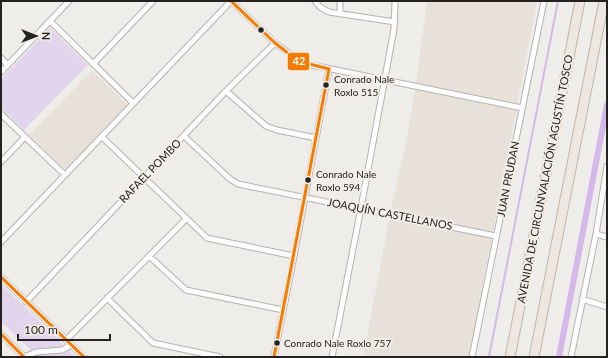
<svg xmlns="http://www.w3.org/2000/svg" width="608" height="358" viewBox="0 0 608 358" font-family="Lato,sans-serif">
	<rect width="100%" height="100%" fill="#efedea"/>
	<path fill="#e8e1d9" d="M427 1H537L469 357H363L391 209 406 142 417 78Z
		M92 70 127 105 66 170 29 135Z"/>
	<path fill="#e3d4ee" d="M50 28 88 65 24 130 1 108V79Z
		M1 284 76 357H38L1 322Z"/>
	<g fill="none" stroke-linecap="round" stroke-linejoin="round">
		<path stroke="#d3b8e9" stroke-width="2" d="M489 357 558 1"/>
		<path stroke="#d3b8e9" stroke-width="6" d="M559 357 607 105"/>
		<defs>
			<path id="street" d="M231 1 275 43 302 63 522 108
				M315 1 320 7 329 12 395 22
				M340 14V1
				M50 21 133 103
				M1 58 8 65
				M93 64 153 1
				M1 72 69 1
				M226 91 266 126 277 130 316 138
				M1 114 65 175
				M184 136 230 179 238 184 496 236
				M102 137 207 238 294 256
				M1 162 25 137
				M596 234 607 237
				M1 242 231 1
				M149 256 186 290 283 310
				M1 277 84 357
				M107 298 153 343 220 357
				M582 299 607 307
				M26 302 226 91 275 43
				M1 334 24 357
				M66 340 186 219
				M24 357 36 352 62 350 71 345
				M274 357 294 256 329 69
				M332 357 361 208 394 29 395 1
				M472 357 544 1
				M571 357 596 234 607 166"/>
			<path id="highway" d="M510 357 580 1
				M534 357 604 1"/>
		</defs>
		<use href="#street" stroke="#b5b3b0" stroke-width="7"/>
		<use href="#highway" stroke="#beb6ad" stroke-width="11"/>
		<use href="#street" stroke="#fdfcfc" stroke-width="5"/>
		<use href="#highway" stroke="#eee7e0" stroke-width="9"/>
		<defs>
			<path id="bus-1" d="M231 1 275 43 298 61 329 69
				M1 277 84 357
				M1 334 24 357
				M274 357 329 69"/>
		</defs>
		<use href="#bus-1" stroke="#f2ede7" stroke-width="6"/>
		<use href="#bus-1" stroke="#f47c02" stroke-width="3"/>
	</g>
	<g fill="#242220" stroke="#f2ede7" stroke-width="1.5">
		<circle cx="261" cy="30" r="3.5"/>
		<circle cx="326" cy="85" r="3.5"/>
		<circle cx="308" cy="180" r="3.5"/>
		<circle cx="277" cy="343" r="3.5"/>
	</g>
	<g text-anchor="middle" stroke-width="4" stroke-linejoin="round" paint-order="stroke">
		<g font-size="10" fill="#242220" stroke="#f2ede7" text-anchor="start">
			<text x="334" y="83">Conrado Nale<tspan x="334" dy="13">Roxlo 515</tspan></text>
			<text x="316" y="178">Conrado Nale<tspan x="316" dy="13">Roxlo 594</tspan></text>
			<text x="284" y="347">Conrado Nale Roxlo 757</text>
		</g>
		<g font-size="11" fill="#242220" stroke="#f2ede7">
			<text transform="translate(150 171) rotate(-46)" y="4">RAFAEL POMBO</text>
			<text transform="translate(508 179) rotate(-79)" y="4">JUAN PRUDAN</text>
			<text transform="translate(545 179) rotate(-79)" y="4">AVENIDA DE CIRCUNVALACIÓN AGUSTÍN TOSCO</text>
			<text transform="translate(390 214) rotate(11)" y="4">JOAQUÍN CASTELLANOS</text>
		</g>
	</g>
	<rect stroke="#f2ede7" stroke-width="1.5" x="287" y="52" width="23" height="19" rx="4" fill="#f47c02"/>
	<g font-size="11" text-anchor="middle" font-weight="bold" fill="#fff">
		<text x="299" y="65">42</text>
	</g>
	<rect width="608" height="358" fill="none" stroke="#242220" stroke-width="4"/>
	<g transform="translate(36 36) rotate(90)" stroke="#f2ede7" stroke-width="3" paint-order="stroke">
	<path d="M0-3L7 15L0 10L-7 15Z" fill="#242220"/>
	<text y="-6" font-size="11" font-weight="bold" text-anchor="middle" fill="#242220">N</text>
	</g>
	<path d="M18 334v6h92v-6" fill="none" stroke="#242220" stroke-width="2"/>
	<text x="24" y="334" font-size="12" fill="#242220" stroke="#f2ede7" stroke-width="3" paint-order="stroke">100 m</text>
</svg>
